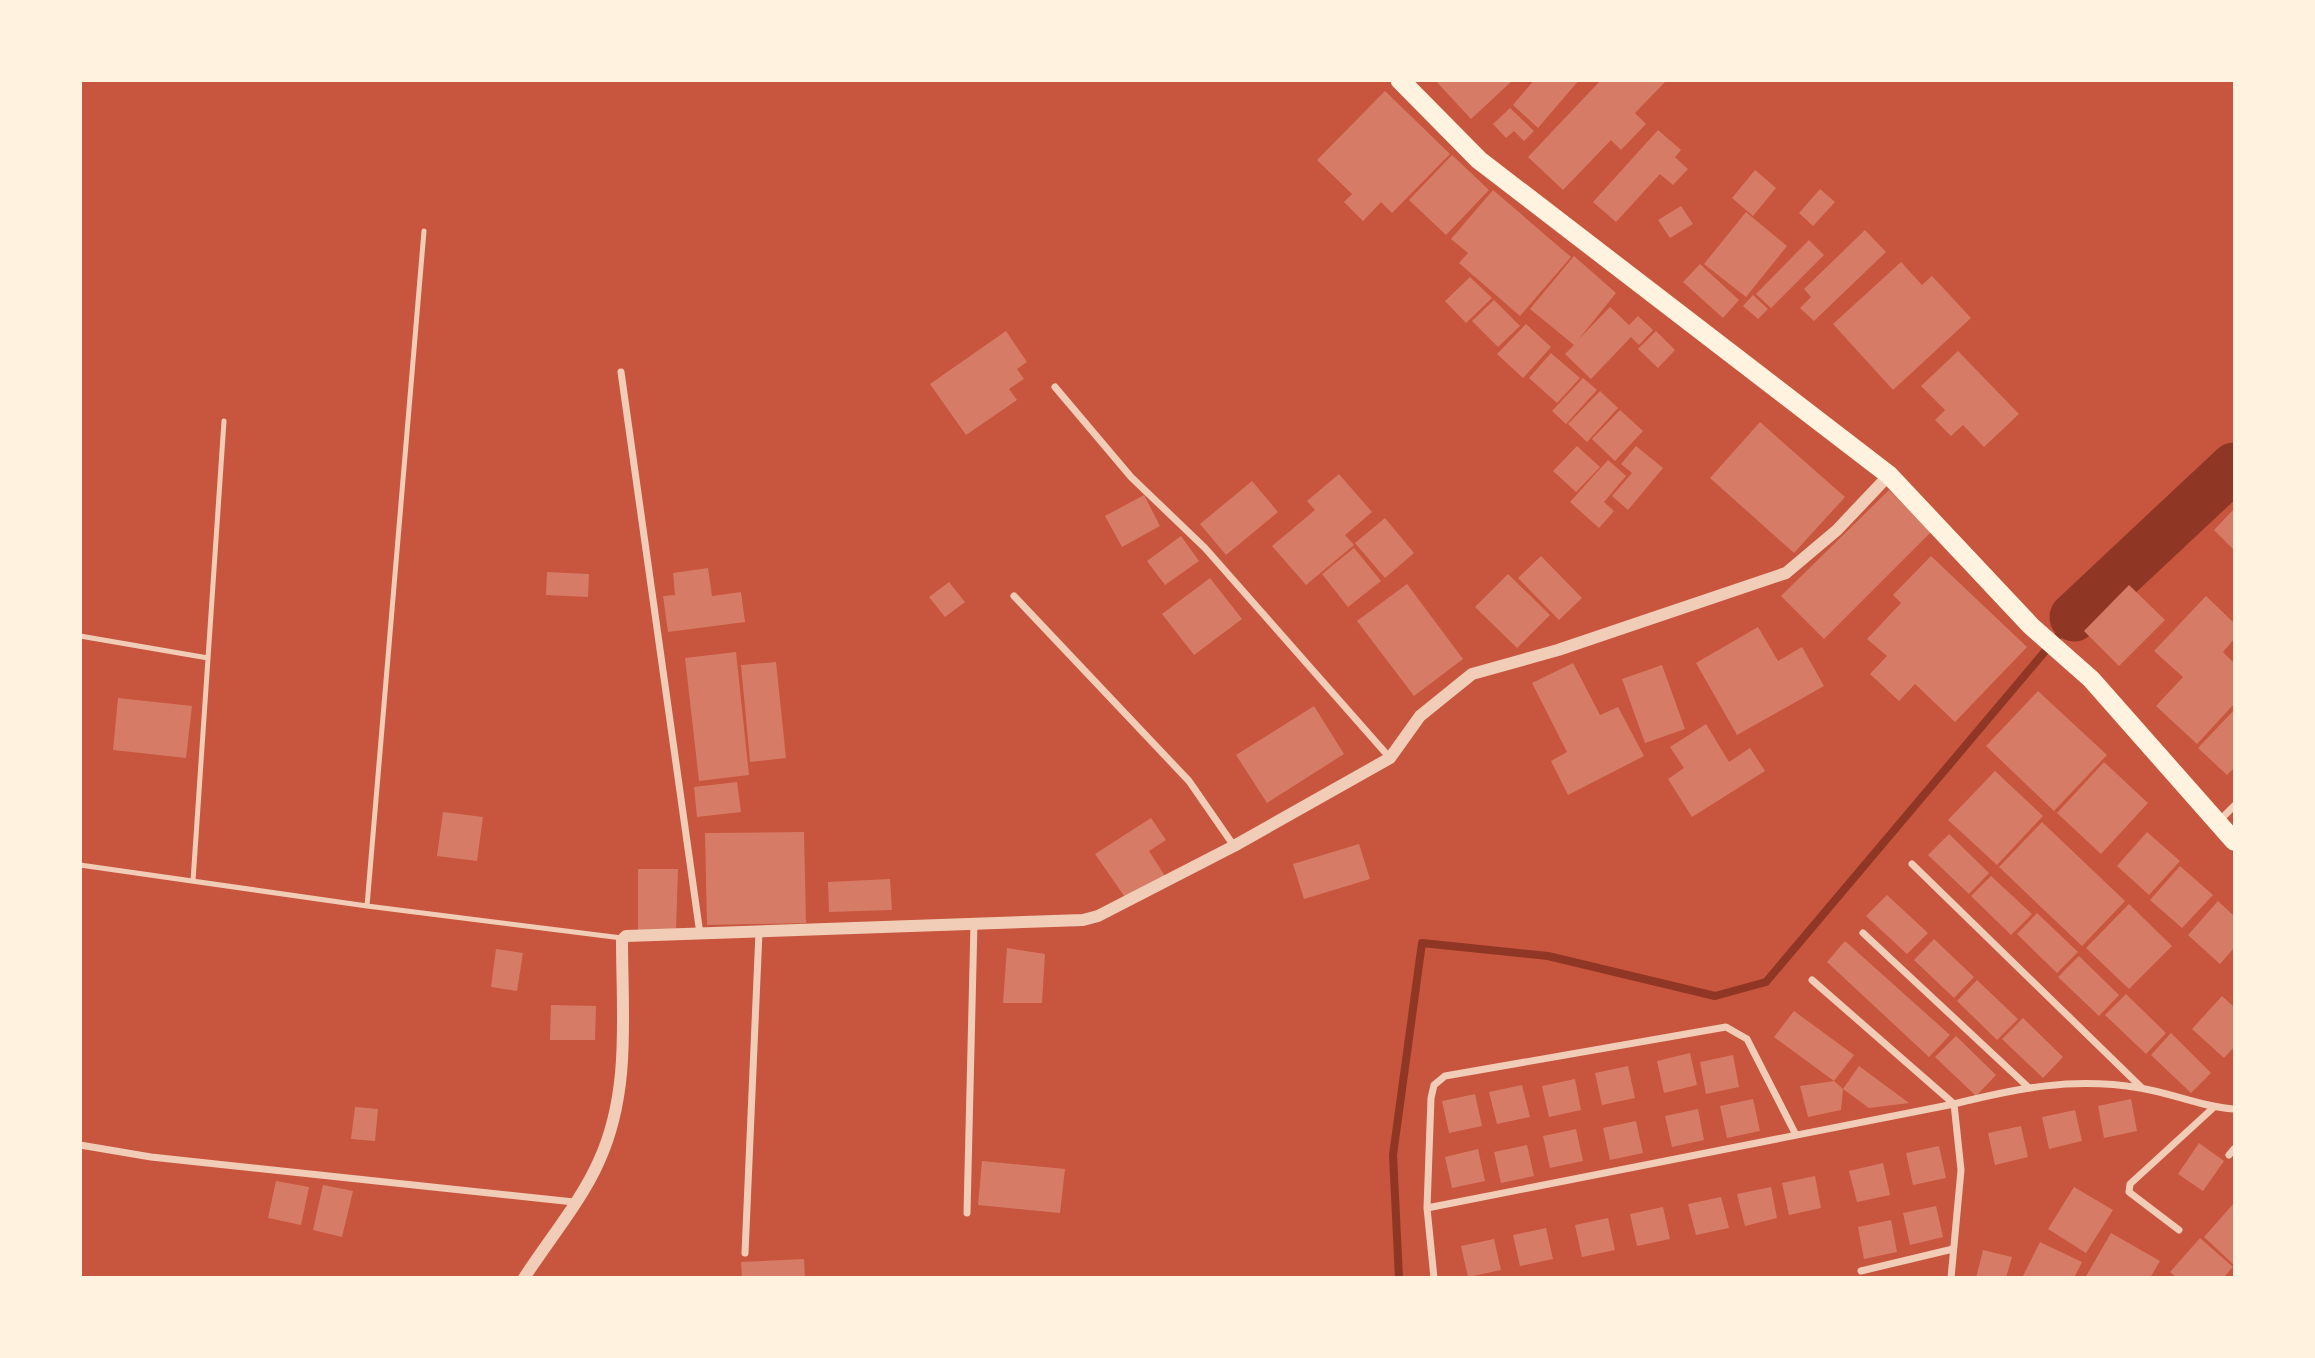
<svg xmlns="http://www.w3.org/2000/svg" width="2315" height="1358" viewBox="0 0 2315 1358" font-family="Inter,sans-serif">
	<rect width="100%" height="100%" fill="#c8553d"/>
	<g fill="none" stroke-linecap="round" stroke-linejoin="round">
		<path stroke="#8f3625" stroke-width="8" d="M1399 1278 1393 1155 1422 943 1548 956 1715 996 1766 982 2074 617"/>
		<path stroke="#8f3625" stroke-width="49" d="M2074 617 2234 467"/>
	</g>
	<path fill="#d67c66" d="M1435 80H1513L1471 119Z
		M1534 80H1579L1538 128 1513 105Z
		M1601 80H1667L1635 113 1646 124 1621 150 1611 140 1563 190 1528 157Z
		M1385 91 1450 154 1392 213 1381 202 1363 221 1344 202 1352 194 1317 160Z
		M1510 108 1534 131 1524 141 1514 131 1506 138 1493 124Z
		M1658 130 1681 150 1675 157 1688 169 1673 185 1660 174 1616 222 1593 202Z
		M1452 155 1489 190 1446 235 1409 200Z
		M1755 170 1776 188 1753 216 1732 198Z
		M1820 189 1835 202 1813 226 1799 213Z
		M1493 190 1571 257 1520 316 1459 263 1468 253 1451 239Z
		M1681 206 1693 224 1670 238 1658 220Z
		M1746 212 1787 246 1746 297 1704 264Z
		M1865 230 1886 252 1814 321 1800 308 1811 297 1804 289Z
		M1809 240 1824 255 1771 308 1756 294Z
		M1574 256 1616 293 1578 340 1610 307 1629 325 1638 316 1653 330 1639 345 1631 337 1591 379 1565 354 1574 345 1530 309Z
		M1901 262 1922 285 1932 276 1971 318 1893 390 1833 324Z
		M1700 264 1739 300 1723 318 1683 282Z
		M1470 277 1492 298 1466 323 1445 301Z
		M1753 295 1768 309 1758 319 1743 306Z
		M1494 300 1520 326 1498 347 1472 321Z
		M1526 324 1551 347 1523 378 1497 354Z
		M1006 331 1027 362 1017 369 1024 379 1009 389 1017 400 966 435 930 384Z
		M1656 331 1675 350 1658 368 1638 349Z
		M1958 351 2019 414 1984 447 1963 425 1951 436 1935 420 1945 410 1921 386Z
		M1551 353 1580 378 1557 403 1529 378Z
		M1583 378 1597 390 1566 424 1552 411Z
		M1600 391 1618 408 1587 442 1568 424Z
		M1620 410 1643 431 1615 461 1592 439Z
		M1760 422 1845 497 1794 553 1710 478Z
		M1577 446 1600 467 1576 492 1553 471Z
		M1636 446 1663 468 1628 510 1612 496 1632 473 1621 464Z
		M1608 460 1626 476 1604 502 1614 511 1599 528 1570 502Z
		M1339 474 1372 512 1345 535 1354 545 1306 585 1272 546 1315 510 1307 501Z
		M1252 481 1278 512 1226 555 1200 524Z
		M1889 490 1931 532 1824 639 1781 596Z
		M1144 495 1160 526 1122 547 1105 516Z
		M2234 509V550L2214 530Z
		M1385 518 1414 553 1385 578 1355 543Z
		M1181 536 1199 561 1165 585 1147 561Z
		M1354 548 1381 581 1348 607 1322 574Z
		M1541 556 1582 598 1559 620 1518 578Z
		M1931 556 2027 647 1955 722 1915 684 1899 701 1870 674 1887 656 1867 639 1901 603 1893 595Z
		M708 568 712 596 741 592 745 622 668 632 663 596 675 595 673 573Z
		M547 572 589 574 588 597 546 595Z
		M1508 574 1550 615 1517 648 1475 607Z
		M1210 578 1242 619 1194 655 1162 614Z
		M949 582 965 602 945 617 929 597Z
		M1407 584 1463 659 1414 696 1357 621Z
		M2129 585 2165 620 2119 666 2084 631Z
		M2206 596 2234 623V639L2223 652 2234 663V704L2197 744 2156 706 2183 677 2154 651Z
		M1758 627 1778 661 1802 647 1824 686 1737 735 1696 663Z
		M736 652 749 775 699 781 685 658Z
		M776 662 786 758 750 762 741 665Z
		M1573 663 1600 715 1618 707 1644 756 1568 795 1551 761 1567 752 1532 683Z
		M1662 665 1685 729 1645 743 1622 679Z
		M2038 691 2107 755 2054 811 1986 746Z
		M118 698 192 706 186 758 113 750Z
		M1314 706 1344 754 1267 803 1236 755Z
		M2234 710V768L2227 775 2198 748Z
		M1706 724 1729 762 1750 748 1765 771 1692 817 1668 779 1684 768 1670 747Z
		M2104 762 2148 803 2101 854 2057 813Z
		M1995 771 2043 816 1997 865 1948 820Z
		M737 782 741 812 697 817 694 787Z
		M443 812 483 817 477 861 437 856Z
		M1151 818 1166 840 1149 851 1165 876 1127 900 1095 854Z
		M2042 822 2125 901 2082 946 1999 867Z
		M804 832 806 923 707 925 705 833Z
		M2147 832 2180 861 2149 895 2117 866Z
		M1949 834 1989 873 1969 894 1928 855Z
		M1359 844 1370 879 1304 899 1293 864Z
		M2180 866 2213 895 2182 928 2150 900Z
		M638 869H678L676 930 638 935Z
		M1991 876 2032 914 2011 935 1971 896Z
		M890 879 892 910 829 912 828 882Z
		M1887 895 1928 933 1907 954 1866 916Z
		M2218 901 2234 916V948L2220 964 2188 935Z
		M2129 904 2172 946 2129 989 2086 948Z
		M2037 913 2078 952 2057 973 2017 934Z
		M1934 939 1974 977 1954 998 1914 960Z
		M1845 941 1950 1035 1929 1057 1827 962Z
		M1007 948 1045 954 1042 1003H1003Z
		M496 949 523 953 517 991 491 987Z
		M2079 956 2119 995 2099 1016 2058 977Z
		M1977 980 2018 1019 1997 1040 1957 1001Z
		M2126 994 2166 1033 2146 1054 2105 1015Z
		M2222 996 2234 1007V1047L2224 1058 2192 1029Z
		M551 1005 596 1006 595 1040H550Z
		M1794 1011 1854 1055 1834 1081 1774 1037Z
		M2023 1018 2063 1057 2043 1078 2002 1039Z
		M2171 1033 2211 1073 2191 1093 2151 1055Z
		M1956 1036 1996 1075 1976 1096 1935 1057Z
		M1690 1053 1697 1085 1664 1093 1657 1061Z
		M1733 1055 1739 1087 1706 1094 1700 1062Z
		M1628 1066 1635 1098 1602 1105 1595 1073Z
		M1859 1066 1909 1103 1869 1108 1843 1089Z
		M1575 1079 1581 1110 1549 1117 1542 1086Z
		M1834 1081 1843 1089 1841 1110 1808 1117 1800 1086Z
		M1522 1085 1530 1117 1497 1124 1489 1092Z
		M1475 1094 1482 1126 1449 1133 1442 1101Z
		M1753 1099 1760 1131 1727 1138 1720 1106Z
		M2131 1099 2137 1131 2104 1138 2098 1106Z
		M355 1107 378 1109 375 1141 351 1139Z
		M1698 1109 1704 1140 1672 1147 1665 1116Z
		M2075 1110 2082 1141 2049 1149 2042 1117Z
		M1636 1121 1643 1153 1610 1160 1603 1128Z
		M2021 1126 2028 1157 1995 1165 1988 1133Z
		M1576 1129 1583 1161 1550 1168 1543 1136Z
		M2199 1143 2224 1161 2203 1191 2178 1174Z
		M1527 1145 1534 1176 1501 1183 1494 1152Z
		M1939 1146 1946 1178 1913 1185 1906 1153Z
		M1478 1149 1485 1181 1452 1188 1445 1157Z
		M982 1161 1065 1169 1060 1213 978 1205Z
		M1883 1163 1890 1195 1857 1202 1849 1171Z
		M1815 1176 1821 1208 1789 1215 1782 1183Z
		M276 1181 309 1187 301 1225 268 1218Z
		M323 1185 353 1191 342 1237 313 1230Z
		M1771 1187 1777 1218 1745 1226 1737 1194Z
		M2074 1187 2113 1210 2086 1253 2048 1229Z
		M1721 1197 1729 1228 1696 1235 1688 1204Z
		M2234 1203V1265L2204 1237Z
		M1936 1206 1943 1237 1910 1245 1903 1213Z
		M1663 1207 1670 1239 1637 1246 1630 1214Z
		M1608 1218 1615 1250 1582 1257 1575 1225Z
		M1891 1220 1897 1252 1864 1259 1858 1227Z
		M1546 1228 1553 1259 1520 1266 1513 1235Z
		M2111 1233 2160 1261 2150 1278H2085Z
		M2200 1238 2233 1267 2223 1278H2177L2170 1272Z
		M1494 1239 1501 1270 1468 1277 1461 1246Z
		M2040 1242 2082 1262 2074 1278H2022Z
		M1983 1250 2012 1257 2006 1278H1976Z
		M804 1259 805 1278H742L741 1262Z"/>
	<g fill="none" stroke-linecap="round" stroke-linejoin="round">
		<path stroke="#f1ccb7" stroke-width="5" d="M80 636 208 658
			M80 865 367 906 622 938
			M193 881 224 421
			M367 906 424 231"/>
		<path stroke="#f1ccb7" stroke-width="7" d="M621 372 700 934
			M1055 387 1131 477 1205 548 1390 758
			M1014 596 1189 781 1234 846
			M2218 822 2234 806
			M1912 864 2142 1088
			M1863 933 2027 1086
			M1812 980 1954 1104 1961 1170 1951 1278
			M80 1145 151 1157 574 1202
			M2229 1155 2234 1149
			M1427 1208 1954 1104C2018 1088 2073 1077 2140 1088 2172 1093 2201 1107 2234 1109
			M967 1213 974 923
			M2179 1230 2129 1192 2130 1184 2213 1108
			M745 1253 759 932
			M1861 1271 1953 1249
			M1434 1278 1427 1208 1431 1098 1434 1085 1445 1076 1726 1027 1747 1039 1796 1135"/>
		<path stroke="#f1ccb7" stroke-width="12" d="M524 1278C548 1241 582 1200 599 1161 631 1091 622 1014 622 940L626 936 1083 920 1098 916 1234 846 1390 758 1420 716 1472 674 1558 650 1786 573 1837 530 1889 475"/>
		<path stroke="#fff3e0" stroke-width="19" d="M1400 80 1479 160 1889 475 2031 626 2091 679 2234 841"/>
	</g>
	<rect width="2315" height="1358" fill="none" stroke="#fff3e0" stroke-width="164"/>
</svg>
